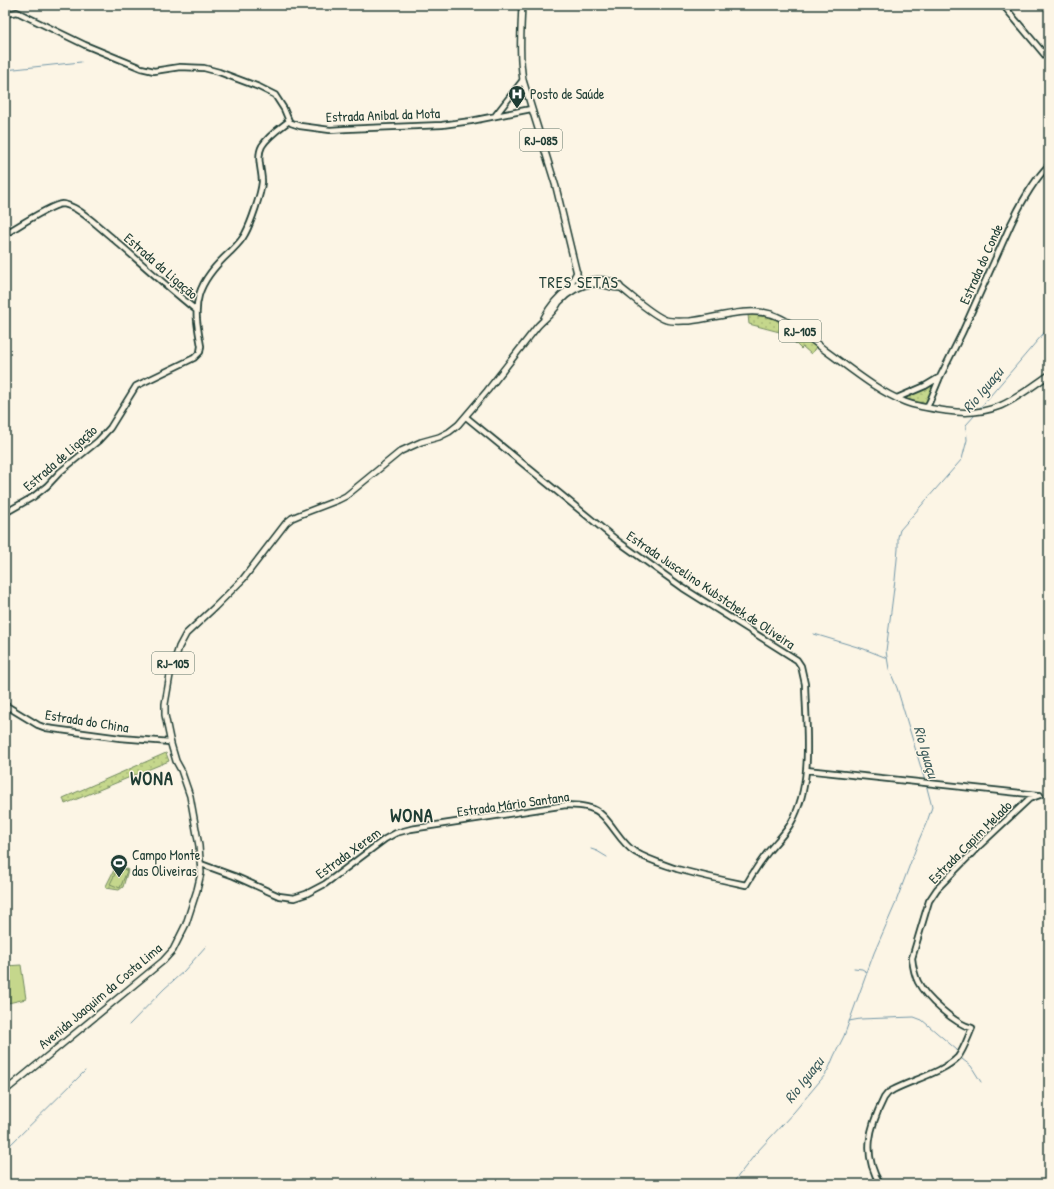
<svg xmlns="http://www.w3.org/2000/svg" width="1054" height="1189" viewBox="0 0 1054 1189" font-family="'Patrick Hand',sans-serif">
	<defs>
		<pattern id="grass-dots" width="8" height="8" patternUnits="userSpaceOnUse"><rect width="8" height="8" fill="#c5d78c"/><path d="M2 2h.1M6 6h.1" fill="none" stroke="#a9b979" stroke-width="1.8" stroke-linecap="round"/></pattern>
	</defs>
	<rect width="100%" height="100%" fill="#fcf5e5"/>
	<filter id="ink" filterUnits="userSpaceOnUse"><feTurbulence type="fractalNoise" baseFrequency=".025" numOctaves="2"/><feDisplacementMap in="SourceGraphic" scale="8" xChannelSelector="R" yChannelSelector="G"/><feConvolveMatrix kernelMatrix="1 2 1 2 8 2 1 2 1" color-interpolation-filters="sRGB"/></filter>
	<g filter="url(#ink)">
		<path fill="url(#grass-dots)" stroke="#728a60" d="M748 315C762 316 780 317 789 329L787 334 749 324Z
			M795 333 816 347 811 354 803 347 801 349 791 339Z
			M934 384 935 387 928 404 906 399 907 397Z
			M166 753 169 761 65 804 63 798Z
			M117 864 128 870 123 887 119 890 106 888V886Z"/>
		<path fill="#c5d78c" stroke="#728a60" d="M119 866 127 871 120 888 110 884Z
			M21 965 26 999 8 1003 5 984V966Z"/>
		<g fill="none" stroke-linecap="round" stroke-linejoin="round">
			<path stroke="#7498a9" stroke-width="1" d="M5 70 81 62
				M979 409 1049 327
				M814 634 864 649 887 658
				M925 781 897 688 889 669 886 651 895 580 898 549V537L900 530 962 459 967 440 966 425 975 415
				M591 849 597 851 607 857
				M854 968 862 969 867 972
				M849 1021 860 1019 914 1017 922 1020 957 1050 958 1053
				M129 1025 164 989 184 971 206 946
				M960 1056 962 1059 971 1066 981 1082
				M5 1150 85 1071
				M732 1184 757 1152 794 1112 825 1075 829 1068 834 1056 844 1036 874 953 894 907 919 840 928 819 932 807 926 784"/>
			<defs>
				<path id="secondary" d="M1003 5 1049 60
					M5 14 17 12 85 45 141 68 154 71 180 67 204 68 219 72 259 87 275 95 284 109 289 121 291 123 300 126 330 130 346 129 368 128 442 125 471 121 531 109
					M495 116 523 80
					M5 234C17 227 50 205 62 204 67 204 72 207 76 209 88 216 99 227 110 236 139 261 166 286 196 310
					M897 398 925 386 940 377
					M927 407 930 401 940 377 962 333 1011 224C1021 203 1033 181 1049 165
					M5 513 33 497 47 486 60 472 98 441 110 428 136 386 194 358 200 352 201 346C198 329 194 312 199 295 204 278 216 265 229 253 235 247 241 242 245 234 251 223 261 194 262 182 262 170 256 157 262 146 268 136 280 128 289 121
					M5 705 38 725 46 728 120 738 170 742
					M806 770 1038 795
					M201 864 234 876 279 896 294 898 306 894 325 884 385 839 396 833 411 829 566 805C574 806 582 805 590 808 608 812 618 842 635 852 648 860 663 864 677 869 700 875 722 880 746 885 753 873 760 862 768 852 776 842 785 834 791 823 814 783 806 728 805 684L801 666 797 660 683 588 619 542 466 417
					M880 1184C862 1154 869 1128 884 1098L888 1093 893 1090C912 1080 944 1072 958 1057 964 1049 968 1037 972 1028 955 1024 926 998 918 982 914 974 913 967 912 958L929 901 937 889 979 846 1029 799 1040 795"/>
				<path id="primary" d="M522 5C521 30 519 55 523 80L556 187 579 282
					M569 287 577 272
					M544 318C556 295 578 276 605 280 611 281 618 282 621 288 633 297 652 315 666 320 673 322 682 321 690 321 716 318 745 307 771 314 792 321 809 338 826 351 851 369 877 391 905 402 918 407 933 409 947 411 966 414 982 413 1000 406 1018 398 1033 386 1049 375
					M5 1091 163 961 173 950 186 924 197 890 201 873 199 846 190 796 181 770 176 761 171 744 165 715V704L170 675 179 647 186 634 215 607 243 579 286 523 292 518 299 515 338 500 346 496 401 451 421 442 439 437 449 432 458 425 487 391 537 327C541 322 547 318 552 312 555 309 557 306 559 302 567 293 581 284 594 284 603 283 612 289 621 288"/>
			</defs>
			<use href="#secondary" stroke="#1f3d34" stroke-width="8"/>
			<use href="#primary" stroke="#1f3d34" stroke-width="8"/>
			<use href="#secondary" stroke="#fcf5e5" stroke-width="4.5"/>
			<use href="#primary" stroke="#fcf5e5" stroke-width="5"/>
		</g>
	</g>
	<defs>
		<symbol id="hospital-pin" viewBox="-11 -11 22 30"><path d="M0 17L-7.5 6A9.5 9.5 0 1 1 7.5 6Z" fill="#1f3d34" stroke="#fcf5e5"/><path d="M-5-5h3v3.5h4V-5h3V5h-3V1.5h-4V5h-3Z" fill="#fff"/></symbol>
		<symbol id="stadium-pin" viewBox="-11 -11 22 30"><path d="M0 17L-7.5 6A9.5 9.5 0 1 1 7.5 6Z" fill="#1f3d34" stroke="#fcf5e5"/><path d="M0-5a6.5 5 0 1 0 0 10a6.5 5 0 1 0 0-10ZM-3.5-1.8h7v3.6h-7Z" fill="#fff"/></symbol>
	</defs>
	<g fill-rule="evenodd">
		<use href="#hospital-pin" x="507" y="84" width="20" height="27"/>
		<use href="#stadium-pin" x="109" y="853" width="20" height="27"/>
	</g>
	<g text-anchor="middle" stroke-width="3" stroke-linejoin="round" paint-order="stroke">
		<g fill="#fcf5e5" stroke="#617469" stroke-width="1">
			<rect x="520" y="129" width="42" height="22" rx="3"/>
			<rect x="779" y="320" width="42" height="22" rx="3"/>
			<rect x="152" y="652" width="42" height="22" rx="3"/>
		</g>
		<g font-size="13" font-weight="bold" fill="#1f3d34">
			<text x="541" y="145">RJ-085</text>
			<text x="800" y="336">RJ-105</text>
			<text x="173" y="668">RJ-105</text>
		</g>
		<g font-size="14" fill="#1f3d34" stroke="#fcf5e5" text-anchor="start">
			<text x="530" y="99">Posto de Saúde</text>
			<text x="132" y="860">Campo Monte<tspan x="132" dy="16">das Oliveiras</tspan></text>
		</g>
		<g font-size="14" fill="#1f3d34" stroke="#fcf5e5">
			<text transform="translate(383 115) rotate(-2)" y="5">Estrada Anibal da Mota</text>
			<text transform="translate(981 264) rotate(-66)" y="5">Estrada do Conde</text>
			<text transform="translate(161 266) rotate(41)" y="5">Estrada da Ligação</text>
			<text transform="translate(60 458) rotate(-41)" y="5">Estrada de Ligação</text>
			<text transform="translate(711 590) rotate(34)" y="5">Estrada Juscelino Kubstchek de Oliveira</text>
			<text transform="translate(87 721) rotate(9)" y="5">Estrada do China</text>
			<text transform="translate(513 804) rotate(-8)" y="5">Estrada Mário Santana</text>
			<text transform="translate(970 842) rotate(-45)" y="5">Estrada Capim Melado</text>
			<text transform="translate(348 853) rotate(-36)" y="5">Estrada Xerem</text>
			<text transform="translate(100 996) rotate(-40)" y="5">Avenida Joaquim da Costa Lima</text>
		</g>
		<g font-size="15" font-style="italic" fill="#3b5b5b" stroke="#fcf5e5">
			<text transform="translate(983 390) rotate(-50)" y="5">Rio Iguaçu</text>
			<text transform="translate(926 752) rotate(74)" y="5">Rio Iguaçu</text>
			<text transform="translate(804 1080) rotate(-52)" y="5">Rio Iguaçu</text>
		</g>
		<g font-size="16" letter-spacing="1" fill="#1f3d34" stroke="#fcf5e5">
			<text x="579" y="288">TRES SETAS</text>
		</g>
		<g font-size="18" font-weight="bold" letter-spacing="1" fill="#1f3d34" stroke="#fcf5e5">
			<text x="152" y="785">WONA</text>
			<text x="412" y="822">WONA</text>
		</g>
	</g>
	<rect width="1054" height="1189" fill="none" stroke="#fcf5e5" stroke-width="20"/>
	<rect x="10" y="10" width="1034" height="1169" fill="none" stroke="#1f3d34" stroke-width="1.5" filter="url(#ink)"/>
</svg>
